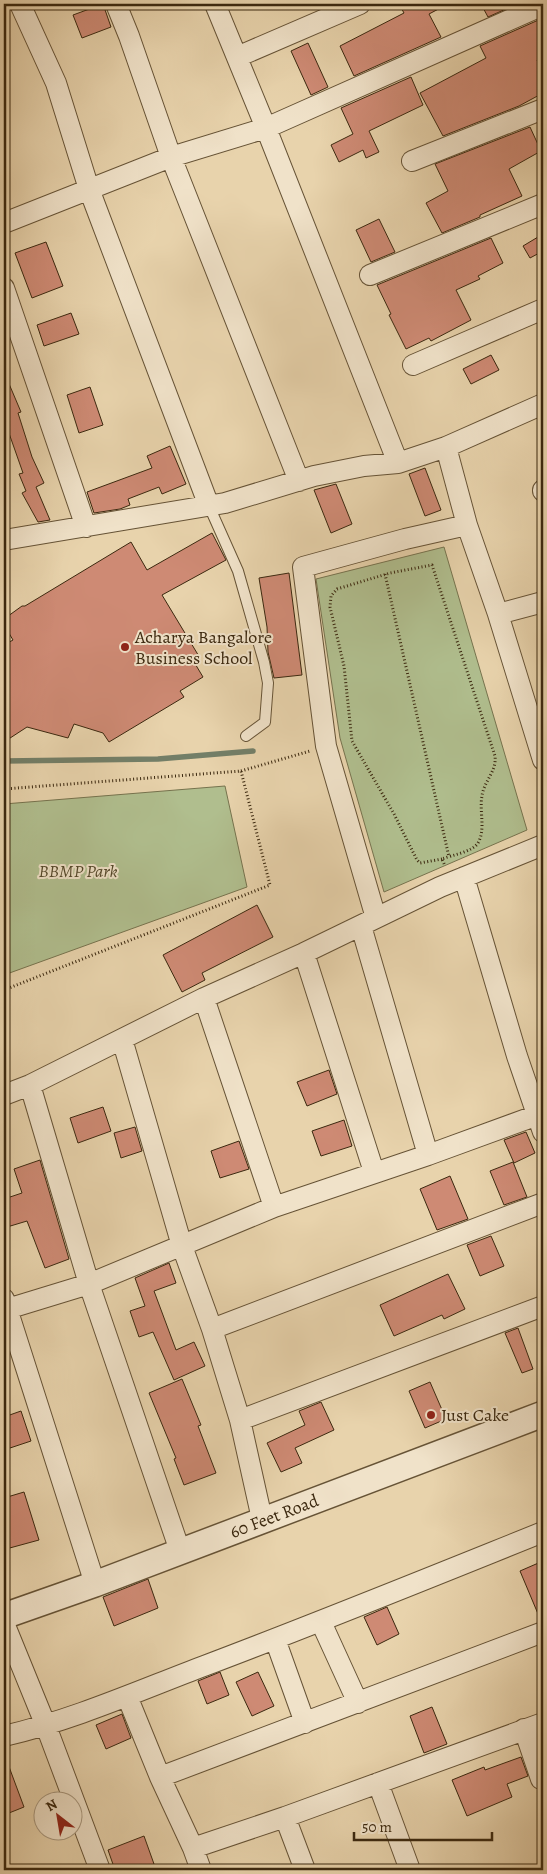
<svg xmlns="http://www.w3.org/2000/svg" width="547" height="1874" viewBox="0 0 547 1874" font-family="Alegreya,serif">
	<rect width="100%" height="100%" fill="#e8d3ac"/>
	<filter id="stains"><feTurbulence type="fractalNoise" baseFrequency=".004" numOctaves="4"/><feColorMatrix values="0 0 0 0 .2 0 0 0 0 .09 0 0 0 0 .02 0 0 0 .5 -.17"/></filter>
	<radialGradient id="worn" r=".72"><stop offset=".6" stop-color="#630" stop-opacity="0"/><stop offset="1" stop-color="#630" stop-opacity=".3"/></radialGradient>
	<path fill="#b0be8e" stroke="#76734e" d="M444 547 527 830 384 892 340 738 316 579Z
		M225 786 247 887 4 975V804Z"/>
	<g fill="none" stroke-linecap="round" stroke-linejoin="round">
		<path stroke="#737f68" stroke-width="5.5" d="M4 761 158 759 253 751"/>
	</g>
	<path fill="#ce8a74" stroke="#3b280f" d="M103 4 111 27 82 38 73 15Z
		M399 4H448L429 14 441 37 354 76 340 46 404 13Z
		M481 4H517L488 17Z
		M543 18V57L537 60 543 72V93L519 106 443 136 420 93 486 58 480 46Z
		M308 43 328 87 311 95 291 51Z
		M411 77 423 105 369 131 379 152 366 158 363 150 339 162 331 145 353 134 341 108Z
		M530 127 541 151 509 169 522 196 480 215V217L442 233 426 203 448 191 435 164Z
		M379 219 395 252 371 262 356 230Z
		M543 234V251L530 258 523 246Z
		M491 238 503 263 478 276 480 279 456 290 471 320 431 341 429 338 406 349 389 315 391 314 377 285Z
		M46 242 63 286 32 298 15 253Z
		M71 313 79 334 44 346 37 325Z
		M491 355 499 370 471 384 463 369Z
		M4 372 21 412 18 413 32 457 44 483 36 487 50 520 38 522 22 493 26 491 19 474 23 473 4 419Z
		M90 387 103 425 79 433 67 395Z
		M170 446 186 484 162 494 159 487 128 499 130 505 120 509 94 513 87 492 152 468 147 456Z
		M425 468 441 510 425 516 409 474Z
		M336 484 352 524 331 533 314 490Z
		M212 533 226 560 162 595 200 658 194 662 203 677 180 691 184 697 109 742 103 733 74 724 68 738 27 727 4 742V645L13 640 4 625V619L22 606H25L131 542 147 570Z
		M289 573 302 675 274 678 268 652 267 627 259 578Z
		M257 905 273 937 202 973 205 980 182 992 163 955Z
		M329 1070 337 1094 307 1106 297 1082Z
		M103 1107 111 1131 78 1143 70 1118Z
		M344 1120 352 1146 321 1156 312 1131Z
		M135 1127 142 1151 121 1158 114 1133Z
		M526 1132 535 1153 514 1163 504 1140Z
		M239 1141 249 1169 220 1178 211 1151Z
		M40 1160 69 1259 45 1268 27 1221 7 1227 4 1216V1199L22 1193 14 1169Z
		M513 1162 527 1197 504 1205 490 1171Z
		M450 1176 468 1219 437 1230 420 1189Z
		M491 1236 504 1266 480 1276 467 1245Z
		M169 1263 176 1283 154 1291 176 1350 194 1342 205 1366 174 1380 153 1332 139 1337 130 1311 145 1306 135 1278Z
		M448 1274 465 1309 444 1319 442 1315 394 1336 380 1305Z
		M518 1328 533 1369 522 1373 505 1333Z
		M182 1379 201 1425 198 1426 216 1473 184 1485 174 1459 176 1458 149 1393Z
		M430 1382 446 1419 425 1428 409 1391Z
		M321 1402 334 1430 295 1448 302 1463 281 1472 267 1443 305 1425 299 1411Z
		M21 1411 31 1441 4 1450V1417Z
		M24 1492 39 1540 6 1549 4 1540V1498Z
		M543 1561V1620L541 1621 520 1571Z
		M148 1579 158 1608 114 1626 103 1597Z
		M387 1607 399 1634 377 1645 364 1617Z
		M220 1672 229 1695 207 1704 198 1681Z
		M258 1672 274 1706 252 1716 236 1682Z
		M432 1707 447 1744 424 1753 410 1716Z
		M122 1714 131 1738 106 1749 96 1725Z
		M5 1756 24 1807 4 1815V1757Z
		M521 1757 528 1776 507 1784 512 1797 467 1816 452 1780 484 1767 485 1770Z
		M144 1836 154 1864 136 1870H115L108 1850Z"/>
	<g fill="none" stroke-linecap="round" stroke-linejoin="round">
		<defs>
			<path id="service" d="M209 506 238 571 264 662 268 683 265 722 246 736"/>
			<path id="minor" d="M20 4 56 83 89 189 209 506
				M116 4 129 36 171 157 299 481
				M215 4 266 128 398 463
				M237 57 360 4
				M412 161 543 109
				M4 223 171 157 266 128 543 5
				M370 275 543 204
				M4 288 86 527
				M413 365 543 309
				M446 447 467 525 498 614
				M543 490V491
				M4 540 225 503 314 476 364 466 398 463 446 447 543 404
				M543 602 498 614 543 760
				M464 877 517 1056 543 1132
				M376 918 326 746 303 567 405 539 467 525
				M361 926 428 1155
				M304 953 374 1172
				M204 998 274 1207
				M122 1039 182 1246 212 1329 240 1420 262 1519
				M30 1085 89 1284 180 1551
				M4 1095 30 1085 204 998 304 953 440 887 543 845
				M4 1299 95 1584
				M4 1310 89 1284 274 1207 428 1155 543 1113
				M212 1329 543 1203
				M240 1420 543 1306
				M321 1622 358 1703
				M4 1623 46 1726 100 1870
				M275 1639 305 1723
				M127 1696 160 1777 193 1848 201 1870
				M524 1729 541 1779 543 1778
				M4 1736C73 1720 138 1691 204 1666 318 1623 431 1577 543 1532
				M160 1777 543 1632
				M378 1783 410 1870
				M285 1817 305 1870
				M193 1848 285 1817 543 1723"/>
			<g id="tertiary">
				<path id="s1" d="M4 1616 95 1584 543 1414"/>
			</g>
		</defs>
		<use href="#service" stroke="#665336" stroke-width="12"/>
		<use href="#minor" stroke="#665336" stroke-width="22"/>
		<use href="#tertiary" stroke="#665336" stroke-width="28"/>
		<path stroke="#3b280f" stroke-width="3" stroke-dasharray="1 2.5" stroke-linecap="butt" d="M385 574 449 857
			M241 771 310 751
			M4 789 241 771 270 885 4 990
			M442 859 420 863 417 860 394 814 352 741 344 666 330 607 331 596 337 589 390 573 432 565 495 756C497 771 484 781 482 796 479 811 486 829 478 843 472 852 452 855 442 859L445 866"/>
		<use href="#service" stroke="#f0e2c9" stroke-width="10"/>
		<use href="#minor" stroke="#f0e2c9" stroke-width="20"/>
		<use href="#tertiary" stroke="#f0e2c9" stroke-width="25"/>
	</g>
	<g fill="#8f2418" stroke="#f0e2c9" stroke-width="2">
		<circle cx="125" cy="647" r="5"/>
		<circle cx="431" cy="1415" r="5"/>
	</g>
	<g text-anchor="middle" stroke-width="4" stroke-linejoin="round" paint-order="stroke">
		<g font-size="18" fill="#3b280f" stroke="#f0e2c9" text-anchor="start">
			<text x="135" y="643">Acharya Bangalore<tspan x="135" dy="21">Business School</tspan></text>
			<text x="441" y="1421">Just Cake</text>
		</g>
		<g font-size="18" font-style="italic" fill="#524628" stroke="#f0e2c9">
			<text x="78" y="877">BBMP Park</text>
		</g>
		<g font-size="18" fill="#3b280f" stroke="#f0e2c9">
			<text dy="6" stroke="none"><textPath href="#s1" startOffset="288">60 Feet Road</textPath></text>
		</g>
	</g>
	<rect width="547" height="1874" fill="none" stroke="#e8d3ac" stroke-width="20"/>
	<rect x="5" y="5" width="537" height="1864" fill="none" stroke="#3b280f" stroke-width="2.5"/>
	<rect x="10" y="10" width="527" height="1854" fill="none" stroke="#3b280f"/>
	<g transform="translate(58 1816) rotate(329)"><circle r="24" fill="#f0e2c9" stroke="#a8987f"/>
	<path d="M0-4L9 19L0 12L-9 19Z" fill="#8f2418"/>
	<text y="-8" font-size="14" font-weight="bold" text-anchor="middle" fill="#3b280f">N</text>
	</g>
	<path d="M354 1832v8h138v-8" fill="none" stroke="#3b280f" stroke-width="2.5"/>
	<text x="362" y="1832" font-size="15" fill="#3b280f" stroke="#f0e2c9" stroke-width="4" paint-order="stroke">50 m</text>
	<rect width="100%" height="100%" filter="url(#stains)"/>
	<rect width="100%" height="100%" fill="url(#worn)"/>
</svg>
